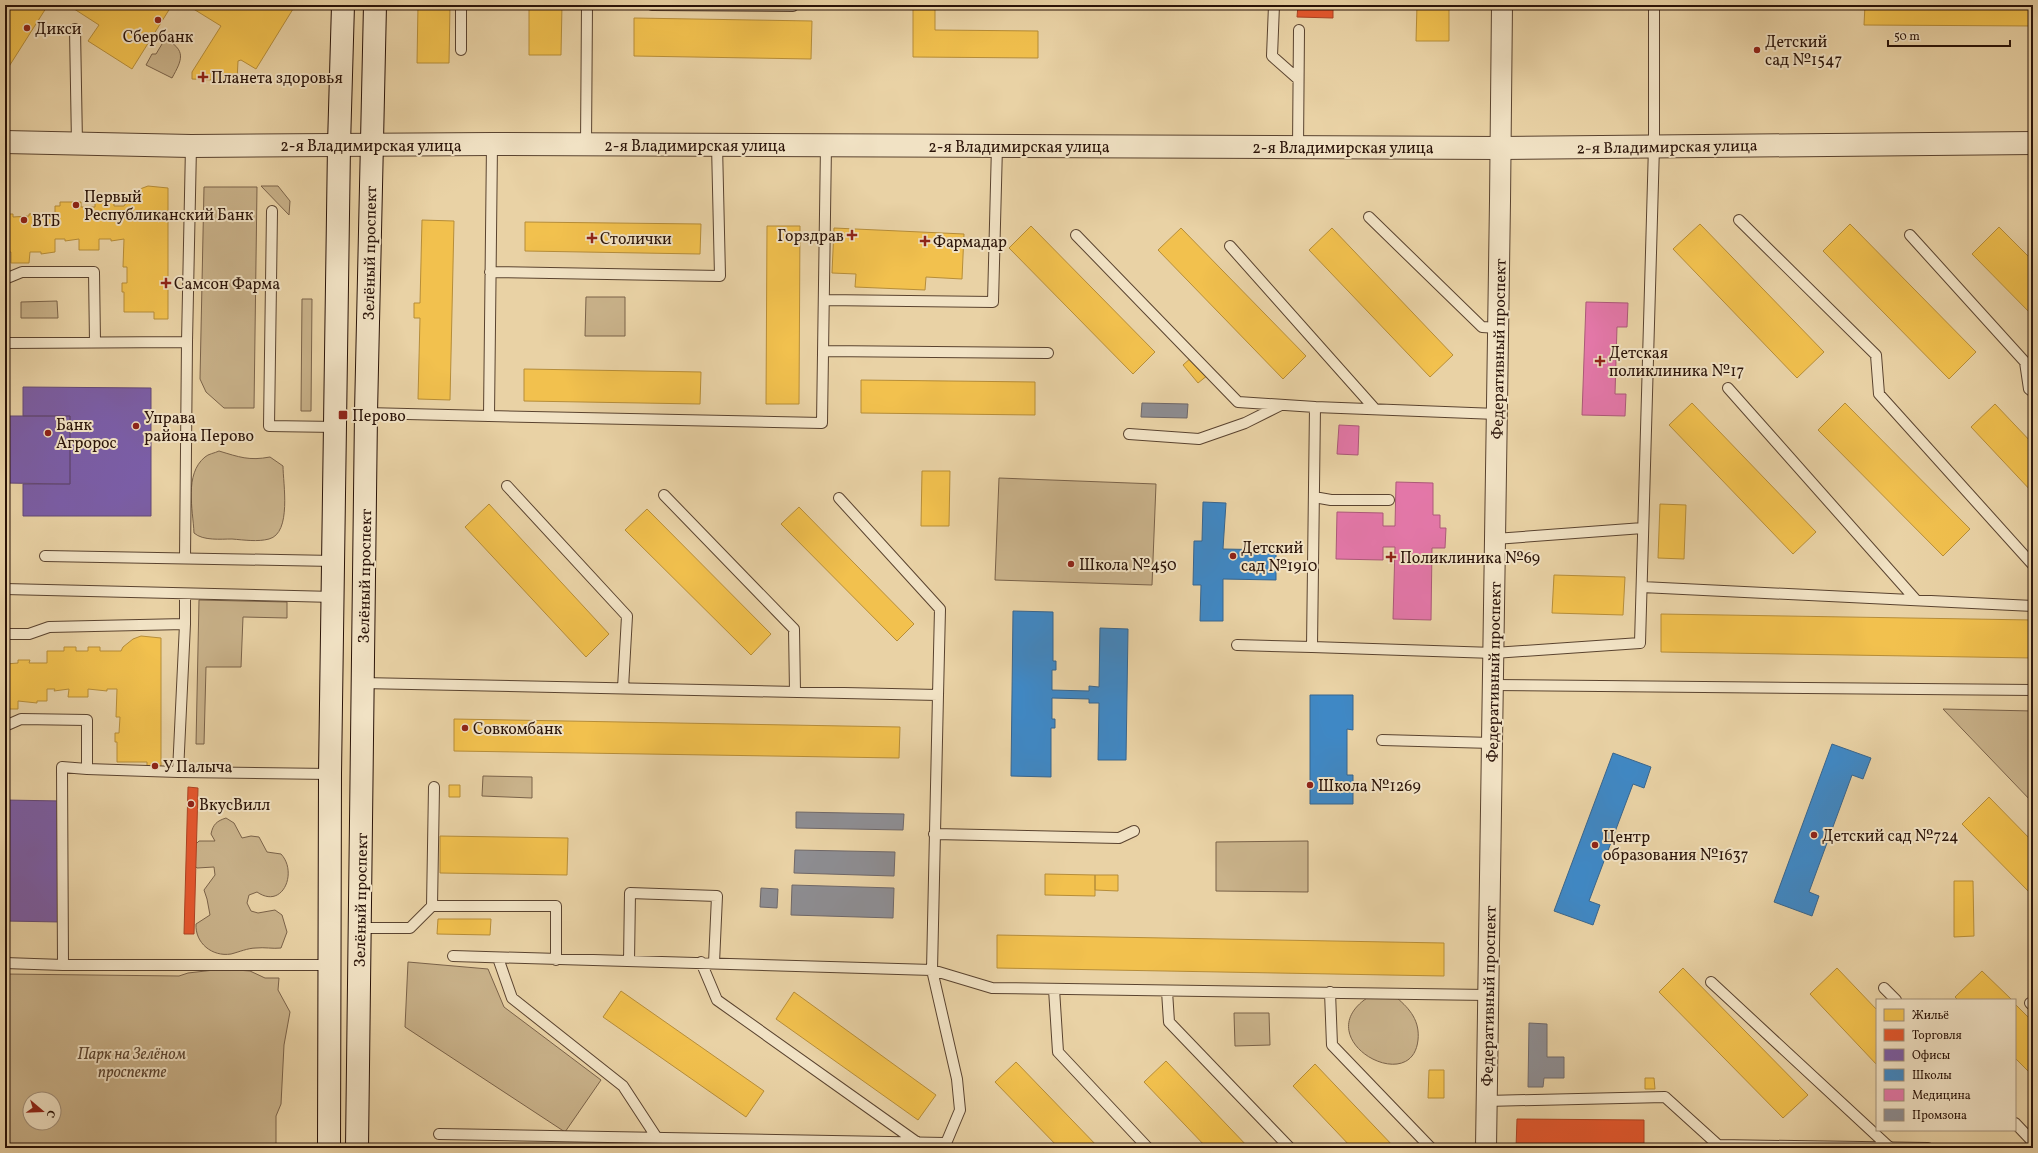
<svg xmlns="http://www.w3.org/2000/svg" width="2038" height="1153" viewBox="0 0 2038 1153" font-family="Vollkorn,serif">
	<rect width="100%" height="100%" fill="#e9d2a5"/>
	<filter id="stains"><feTurbulence type="fractalNoise" baseFrequency=".005" numOctaves="4"/><feColorMatrix values="0 0 0 0 .2 0 0 0 0 .09 0 0 0 0 .02 0 0 0 .5 -.17"/></filter>
	<radialGradient id="worn" r=".72"><stop offset=".6" stop-color="#630" stop-opacity="0"/><stop offset="1" stop-color="#630" stop-opacity=".3"/></radialGradient>
	<path fill="#c9b28a" stroke="#7a6249" fill-rule="evenodd" d="M165 39C187 50 182 60 172 78L146 65 152 54H156Z
		M261 186H278L290 201 289 215Z
		M204 187H257L254 408H224L206 392 200 379Z
		M586 297H625V336H585Z
		M302 299H312L311 411H301Z
		M57 301 58 318H21V302Z
		M219 451C239 457 249 461 270 457L283 466C283 483 292 533 269 539 258 542 244 540 232 539 221 539 203 541 194 533 193 510 184 474 205 457 208 454 215 453 219 451Z
		M999 478 1156 484 1152 585 995 580Z
		M199 600 287 602V618L243 617 241 667H206L204 744H196Z
		M1943 709 2033 711V803Z
		M483 776 532 777V798L482 796Z
		M226 818 234 823 242 838 251 836 259 837 267 852 281 854C298 872 283 910 257 892L249 895 247 903 251 911 258 913 275 910 282 915 287 932 281 948C273 949 264 947 256 948 248 948 239 952 231 954 212 957 195 943 196 924L210 915 207 899 204 890 215 875 214 867 197 868 191 862 193 847 199 841H215L211 834C213 824 217 821 226 818Z
		M1308 841V892L1216 891V842Z
		M408 962 488 969 504 1007 601 1080 565 1132 405 1027Z
		M223 969 250 971 265 978H279L278 990 290 1012 284 1045 281 1104 276 1116V1148H5V974L179 976 188 973ZM30 1099H54V1123H30Z
		M1367 998H1397C1410 1009 1420 1021 1418 1040 1412 1098 1307 1039 1367 998Z
		M1234 1013H1269L1270 1045 1235 1046Z"/>
	<path fill="#f2c14e" stroke="#b68d39" d="M5 5H48L8 68 5 66Z
		M68 5H172L132 69 88 41 99 25Z
		M187 5H287L293 9 256 69 241 60 238 61 237 81 192 79V72L221 26Z
		M418 5H450L449 63H417Z
		M529 5H562L561 55H529Z
		M913 5H935V30L1038 31V58L913 57Z
		M1417 5H1449V41H1416Z
		M1865 5H2033V26L1864 25Z
		M634 18 812 21 811 59 634 56Z
		M148 186 168 188V319H154V312H124V292H122V283H127V267H123L124 239 111 241V239H99V250H79V239L65 241V239H55V252L41 254V252H30L29 263H11V252H5V214H13V217L29 216V214L40 213V218H55V206H60V202H81V207H95V202H114V206H124L130 197 140 189Z
		M422 220 454 221 450 400 418 399 420 318H414V303H420Z
		M525 222 701 224 700 254 525 251Z
		M1700 224 1824 352 1797 378 1673 249Z
		M1850 224 1976 352 1949 379 1823 251Z
		M767 226H800L799 404H766Z
		M1031 226 1155 352 1133 374 1009 248Z
		M1999 227 2033 261V316L1972 254Z
		M834 228 964 234 962 279 926 277 925 290 855 287 856 274 832 273Z
		M1181 228 1306 356 1283 379 1158 250Z
		M1332 228 1453 355 1430 377 1309 250Z
		M1192 357 1208 375 1198 383 1183 365Z
		M524 369 701 372 700 404 524 401Z
		M861 380 1035 382V415L861 413Z
		M1692 403 1816 532 1793 554 1669 425Z
		M1845 403 1970 529 1943 556 1818 430Z
		M1995 404 2033 444V493L1971 427Z
		M922 471H950L949 526H921Z
		M489 504 609 634 586 657 465 527Z
		M1660 504 1686 505 1684 559 1658 558Z
		M799 507 914 624 897 641 781 524Z
		M647 509 771 634 751 655 625 530Z
		M1554 575 1625 577 1623 615 1552 613Z
		M1661 614 2033 620V658L1661 652Z
		M141 636 161 638V768H147V762H117V742H115V733H119L120 717H116L117 689H107V691L88 689V697H68L69 689 54 691 55 689H47V701H37V703L18 701V709H5V660L6 664 18 663V660H30L29 663H47V651H64V647H76V651H88V647H100V651H121L123 647 133 639Z
		M454 719 900 727 899 758 454 751Z
		M449 785H460V797H449Z
		M1989 797 2033 842V896L1962 824Z
		M440 836 568 838 567 875 440 873Z
		M1045 874 1095 875V896L1045 895Z
		M1095 875H1118V891L1095 890Z
		M1954 881H1973L1974 936 1954 937Z
		M438 919H491L490 935 437 934Z
		M997 935 1444 943V976L997 968Z
		M1683 968 1808 1095 1783 1118 1659 992Z
		M1837 968 1877 1010V1065L1810 994Z
		M1982 971 2012 1000H1958L1955 997Z
		M621 991 764 1091 746 1117 603 1017Z
		M794 992 936 1095 918 1120 776 1019Z
		M2015 1004 2033 1022V1076L2015 1058Z
		M1166 1061 1249 1148H1207L1144 1082Z
		M1016 1062 1099 1148H1059L995 1082Z
		M1315 1064 1395 1148H1352L1293 1086Z
		M1429 1070H1444V1098H1428Z
		M1645 1078H1654L1655 1089H1645Z"/>
	<path fill="#e4572e" stroke="#ac4323" d="M1298 5H1333V18L1297 17Z
		M188 787 198 788 194 934H184Z
		M1517 1119 1644 1120V1148H1516Z"/>
	<path fill="#7b5ea7" stroke="#634877" d="M23 387 151 388V516H23V484H70V416H23Z
		M5 416H70V484L5 483Z
		M5 800 62 801 61 922 5 921Z"/>
	<path fill="#3f88c5" stroke="#39658c" d="M1757 5H1803V6H1757Z
		M1203 502 1226 503 1223 549 1276 550V580L1223 579V621H1200L1201 585H1193L1194 541H1202Z
		M1013 611 1053 612V661H1056V670H1052V690L1089 691V686L1099 687 1100 628 1128 629 1126 760H1098L1099 703H1089V699L1052 698V719H1055V728H1051V777L1011 776Z
		M1310 695H1353V730L1347 729V775H1353V804H1310Z
		M1832 744 1871 758 1863 779 1852 775 1809 892 1819 896 1812 916 1774 902Z
		M1613 753 1651 767 1644 788 1633 784 1589 901 1600 905 1593 925 1554 911Z"/>
	<path fill="#e377a8" stroke="#ac5978" d="M1586 302 1628 303 1627 327H1617L1615 394H1626L1625 416 1582 415Z
		M1339 425 1359 426 1358 455 1337 454Z
		M1396 482 1433 483V515H1440V528H1446L1445 548H1432L1431 620 1393 619 1395 547H1383V560L1336 559 1337 512 1383 513V526H1395Z"/>
	<path fill="#8d8d92" stroke="#6f6869" d="M1142 403 1188 404 1187 418 1141 417Z
		M796 812 904 814 903 830 796 828Z
		M795 850 895 852 894 876 794 873Z
		M792 885 894 888 893 918 791 915Z
		M761 888 778 889 777 908 760 907Z
		M1529 1023 1547 1024V1057H1564V1078H1544L1543 1087H1528Z"/>
	<g fill="none" stroke-linecap="round" stroke-linejoin="round">
		<defs>
			<path id="service" d="M652 5 793 6
				M1274 5 1272 56 1298 79
				M75 29 77 144
				M461 50V5
				M586 145 587 5
				M1298 147 1299 30
				M272 211 269 426 336 427
				M1369 217 1482 327 1498 328
				M1739 220 1876 355 1879 394 2033 565
				M1076 235 1238 402 1315 407
				M1910 235 2025 362 2029 389 2033 392
				M1230 246 1375 409
				M490 272 720 276 717 145
				M5 279 22 272H94L95 342
				M824 300 993 302 997 146
				M5 343 187 342
				M823 351 1048 353
				M1728 388 1916 600
				M366 413 489 416 492 144
				M1497 414 1315 407 1312 647 1494 653 1640 643 1654 146V5
				M489 416 822 423 826 145
				M1129 434 1199 439 1245 423 1281 405
				M507 486 627 616 623 688
				M664 495 794 629 795 692
				M1314 497 1331 500H1389
				M839 498 940 609 938 695
				M1495 539 1643 528
				M45 556 334 561
				M185 558 187 342 191 146
				M1642 587 2033 606
				M5 589 334 597
				M5 634H29L49 627 185 624
				M1237 645 1312 647
				M362 683 938 695 932 970 957 1079 960 1110 944 1148
				M1493 685 2033 690
				M5 726 21 719 87 720V769L178 772 185 624V594
				M1382 740 1492 743
				M178 772 330 774
				M934 834 1119 838 1134 831
				M432 906 434 787
				M360 928H410L432 906H556V960
				M453 956 932 970 992 988 1488 995
				M498 958 512 998 623 1086 657 1138
				M629 961 630 893 717 896 714 963
				M701 962 717 1000 918 1143
				M5 963 63 965H329
				M63 965 62 767 87 769
				M1711 982 1889 1147
				M1884 988 1896 1000
				M1054 989 1058 1052 1148 1148
				M1167 991 1169 1022 1290 1148
				M1330 992 1332 1045 1431 1148
				M2030 1003 2033 1006
				M1486 1101 1665 1097 1718 1145 1928 1148
				M2015 1123 2033 1142
				M439 1134 945 1143"/>
			<path id="minor" d="M1486 1148 1500 201 1502 5"/>
			<path id="tertiary" d="M5 142 191 146 492 144 1500 148 2033 143"/>
			<path id="secondary" d="M329 1148 330 774 339 145 343 5
				M357 1148 366 413 375 5"/>
		</defs>
		<use href="#service" stroke="#5a432f" stroke-width="12"/>
		<use href="#minor" stroke="#5a432f" stroke-width="22"/>
		<use href="#tertiary" stroke="#5a432f" stroke-width="24"/>
		<use href="#secondary" stroke="#2a1308" stroke-width="24"/>
		<use href="#service" stroke="#f1e2c4" stroke-width="10"/>
		<use href="#minor" stroke="#f1e2c4" stroke-width="20"/>
		<use href="#tertiary" stroke="#f1e2c4" stroke-width="22"/>
		<use href="#secondary" stroke="#f1e2c4" stroke-width="22"/>
	</g>
	<g fill="#8f2418" stroke="#f1e2c4" stroke-width="1.5">
		<circle cx="158" cy="20" r="4"/>
		<circle cx="27" cy="28" r="4"/>
		<circle cx="1757" cy="50" r="4"/>
		<path d="M201 71h4v4h4v4h-4v4h-4v-4h-4v-4h4z"/>
		<circle cx="76" cy="205" r="4"/>
		<circle cx="24" cy="220" r="4"/>
		<path d="M850 229h4v4h4v4h-4v4h-4v-4h-4v-4h4z"/>
		<path d="M590 232h4v4h4v4h-4v4h-4v-4h-4v-4h4z"/>
		<path d="M923 235h4v4h4v4h-4v4h-4v-4h-4v-4h4z"/>
		<path d="M164 277h4v4h4v4h-4v4h-4v-4h-4v-4h4z"/>
		<path d="M1598 355h4v4h4v4h-4v4h-4v-4h-4v-4h4z"/>
		<rect x="338" y="410" width="10" height="10" rx="2"/>
		<circle cx="136" cy="426" r="4"/>
		<circle cx="48" cy="433" r="4"/>
		<circle cx="1233" cy="556" r="4"/>
		<path d="M1389 551h4v4h4v4h-4v4h-4v-4h-4v-4h4z"/>
		<circle cx="1071" cy="564" r="4"/>
		<circle cx="465" cy="728" r="4"/>
		<circle cx="155" cy="766" r="4"/>
		<circle cx="1310" cy="785" r="4"/>
		<circle cx="191" cy="804" r="4"/>
		<circle cx="1814" cy="835" r="4"/>
		<circle cx="1595" cy="845" r="4"/>
	</g>
	<g text-anchor="middle" stroke-width="4" stroke-linejoin="round" paint-order="stroke">
		<g font-size="16" fill="#2a1308" stroke="#f1e2c4" text-anchor="start">
			<text x="35" y="34">Дикси</text>
			<text x="158" y="42" text-anchor="middle">Сбербанк</text>
			<text x="1765" y="47">Детский<tspan x="1765" dy="18">сад №1547</tspan></text>
			<text x="211" y="83">Планета здоровья</text>
			<text x="84" y="202">Первый<tspan x="84" dy="18">Республиканский Банк</tspan></text>
			<text x="32" y="226">ВТБ</text>
			<text x="844" y="241" text-anchor="end">Горздрав</text>
			<text x="600" y="244">Столички</text>
			<text x="933" y="247">Фармадар</text>
			<text x="174" y="289">Самсон Фарма</text>
			<text x="1609" y="358">Детская<tspan x="1609" dy="18">поликлиника №17</tspan></text>
			<text x="352" y="421">Перово</text>
			<text x="144" y="423">Управа<tspan x="144" dy="18">района Перово</tspan></text>
			<text x="56" y="430">Банк<tspan x="56" dy="18">Агророс</tspan></text>
			<text x="1241" y="553">Детский<tspan x="1241" dy="18">сад №1910</tspan></text>
			<text x="1400" y="563">Поликлиника №69</text>
			<text x="1079" y="570">Школа №450</text>
			<text x="473" y="734">Совкомбанк</text>
			<text x="163" y="772">У Палыча</text>
			<text x="1318" y="791">Школа №1269</text>
			<text x="199" y="810">ВкусВилл</text>
			<text x="1822" y="841">Детский сад №724</text>
			<text x="1603" y="842">Центр<tspan x="1603" dy="18">образования №1637</tspan></text>
		</g>
		<g font-size="16" fill="#2a1308" stroke="#f1e2c4">
			<text x="371" y="151">2-я Владимирская улица</text>
			<text x="695" y="151">2-я Владимирская улица</text>
			<text x="1019" y="152">2-я Владимирская улица</text>
			<text transform="translate(1667 146) rotate(-1)" y="6">2-я Владимирская улица</text>
			<text x="1343" y="153">2-я Владимирская улица</text>
			<text transform="translate(369 253) rotate(-89)" y="6">Зелёный проспект</text>
			<text transform="translate(1498 349) rotate(-89)" y="6">Федеративный проспект</text>
			<text transform="translate(364 576) rotate(-89)" y="6">Зелёный проспект</text>
			<text transform="translate(1493 672) rotate(-89)" y="6">Федеративный проспект</text>
			<text transform="translate(360 900) rotate(-89)" y="6">Зелёный проспект</text>
			<text transform="translate(1488 996) rotate(-89)" y="6">Федеративный проспект</text>
		</g>
		<g font-size="16" font-style="italic" fill="#5a432f" stroke="#f1e2c4">
			<text x="132" y="1059">Парк на Зелёном<tspan x="132" dy="18">проспекте</tspan></text>
		</g>
	</g>
	<rect width="2038" height="1153" fill="none" stroke="#e9d2a5" stroke-width="20"/>
	<rect x="6" y="6" width="2026" height="1141" fill="none" stroke="#2a1308" stroke-width="2"/>
	<rect x="10" y="10" width="2018" height="1133" fill="none" stroke="#2a1308"/>
	<rect x="1876" y="999" width="140" height="132" fill="#f1e2c4" stroke="#a18f79"/>
	<rect x="1884" y="1009" width="20" height="12" fill="#f2c14e" stroke="#a18f79"/>
	<text x="1912" y="1019" font-size="12" fill="#2a1308">Жильё</text>
	<rect x="1884" y="1029" width="20" height="12" fill="#e4572e" stroke="#a18f79"/>
	<text x="1912" y="1039" font-size="12" fill="#2a1308">Торговля</text>
	<rect x="1884" y="1049" width="20" height="12" fill="#7b5ea7" stroke="#a18f79"/>
	<text x="1912" y="1059" font-size="12" fill="#2a1308">Офисы</text>
	<rect x="1884" y="1069" width="20" height="12" fill="#3f88c5" stroke="#a18f79"/>
	<text x="1912" y="1079" font-size="12" fill="#2a1308">Школы</text>
	<rect x="1884" y="1089" width="20" height="12" fill="#e377a8" stroke="#a18f79"/>
	<text x="1912" y="1099" font-size="12" fill="#2a1308">Медицина</text>
	<rect x="1884" y="1109" width="20" height="12" fill="#8d8d92" stroke="#a18f79"/>
	<text x="1912" y="1119" font-size="12" fill="#2a1308">Промзона</text>
	<g transform="translate(42 1111) rotate(109)"><circle r="19" fill="#f1e2c4" stroke="#a18f79"/>
	<path d="M0-3L7 15L0 10L-7 15Z" fill="#8f2418"/>
	<text y="-6" font-size="11" font-weight="bold" text-anchor="middle" fill="#2a1308">С</text>
	</g>
	<path d="M1888 40v6h122v-6" fill="none" stroke="#2a1308" stroke-width="2"/>
	<text x="1894" y="40" font-size="12" fill="#2a1308" stroke="#f1e2c4" stroke-width="3" paint-order="stroke">50 m</text>
	<rect width="100%" height="100%" filter="url(#stains)"/>
	<rect width="100%" height="100%" fill="url(#worn)"/>
</svg>
